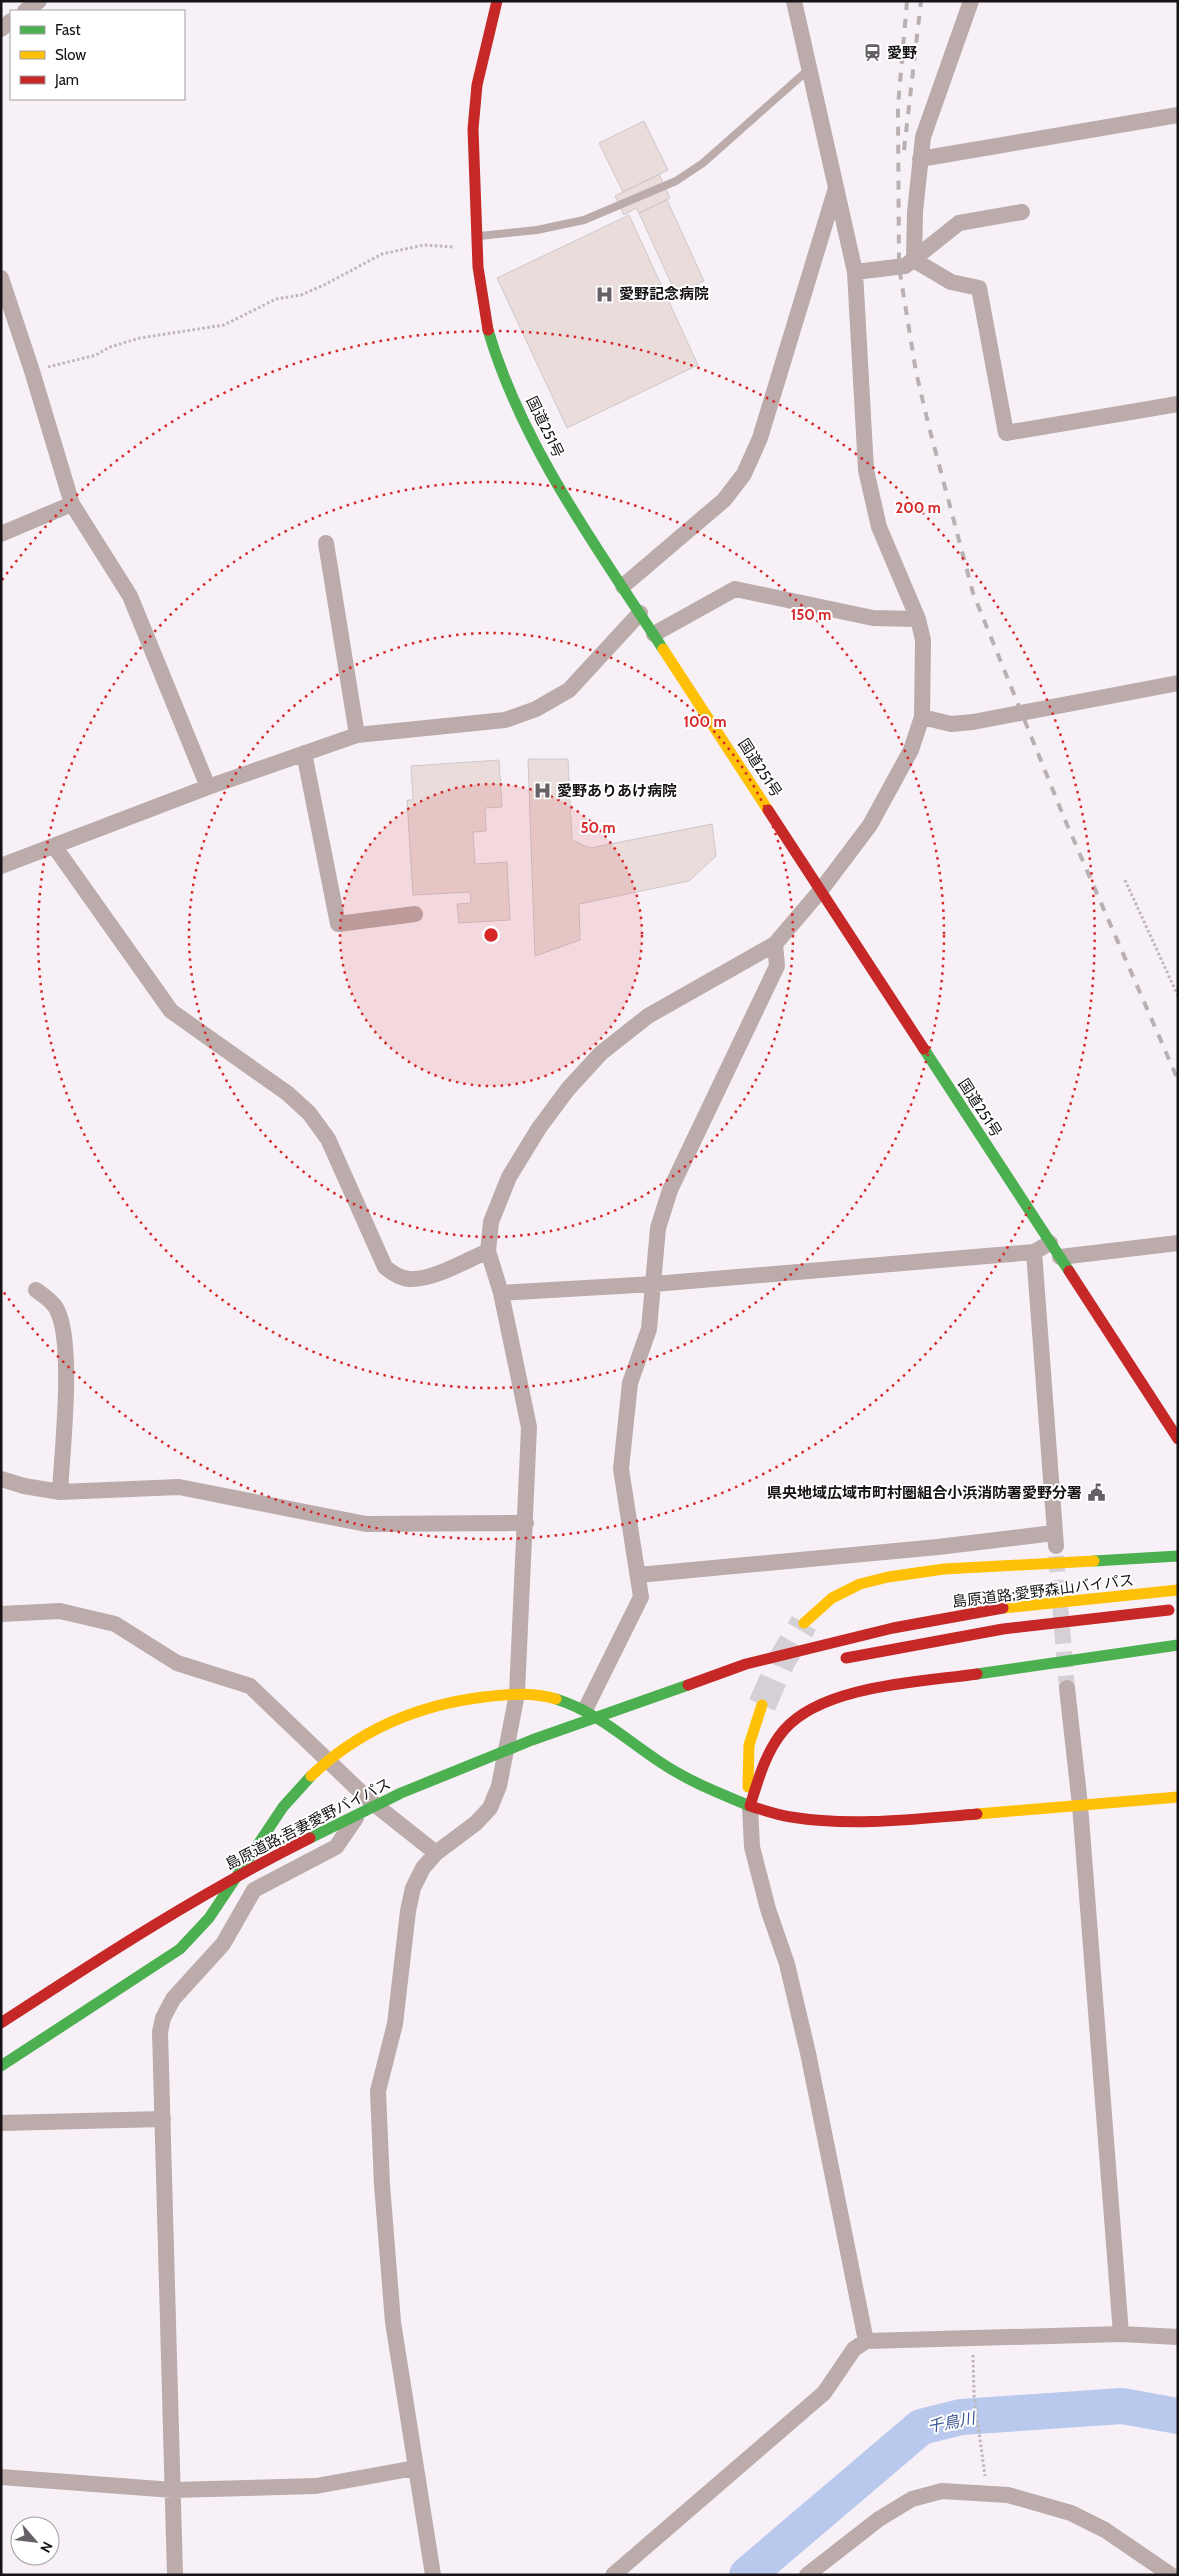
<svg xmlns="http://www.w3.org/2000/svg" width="1179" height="2576" viewBox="0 0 1179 2576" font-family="Cabin,'Noto Sans JP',sans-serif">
	<rect width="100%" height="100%" fill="#f7f1f7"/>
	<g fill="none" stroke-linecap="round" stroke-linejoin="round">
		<path stroke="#b9c8ed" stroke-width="36" d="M747 2575 921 2427 961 2417 1122 2406 1178 2416"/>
	</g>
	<path fill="#e9dcdb" stroke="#cec8ca" d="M644 121 668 170 623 192 599 143Z
		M659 174 670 198 639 213 636 208 624 215 615 196Z
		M667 200 704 281 676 294 639 213Z
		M629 215 698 365 567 428 497 278Z
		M528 759H568L572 840 590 848 712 824 716 856 689 881 579 904 580 940 535 956Z
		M499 760 502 807 485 808 486 831 473 832 475 864 507 862 510 920 459 923 457 904 471 903 470 892 413 895 407 800H413L411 766Z"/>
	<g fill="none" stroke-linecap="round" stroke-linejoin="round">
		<path stroke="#d5d0d5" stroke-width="16" stroke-dasharray="16 8" stroke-linecap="butt" d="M1056 1556 1067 1688"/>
		<path stroke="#d5d0d5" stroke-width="28" stroke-dasharray="28 14" stroke-linecap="butt" d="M762 1705 781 1662 804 1623"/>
		<path stroke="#c0b6b8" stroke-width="3" stroke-dasharray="2.5 2.5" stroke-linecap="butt" d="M48 367 96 355 110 347 140 338 224 325 276 299 301 295 324 285 382 254 424 245 454 247
			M1125 880 1178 996
			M973 2355 974 2395 985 2476"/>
		<path stroke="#bbabab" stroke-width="8" d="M480 236 537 230 584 220 676 181 703 163 808 70"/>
		<path stroke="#bbabab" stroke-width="16" d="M25 11 39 1
			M1 29 11 21
			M920 159 1178 115
			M914 260 951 282 979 288 1006 433 1178 404
			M914 260 915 212 923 137 971 1
			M855 272 905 266 959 223 1022 212
			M1 278 32 371 72 504 130 596 208 787
			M1 534 72 504
			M326 543 357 735
			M623 586 724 500 744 474 760 438 836 188
			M654 634 735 589 873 618 918 619
			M922 717 951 724 973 722 1178 683
			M304 753 338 924 415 914
			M54 846 171 1011 287 1093 309 1113 328 1139 385 1267C392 1273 399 1278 409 1279 432 1281 467 1260 488 1251
			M1 866 208 787 357 735 505 720 536 709 569 690 640 613
			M1034 1252 1056 1546
			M1060 1257 1178 1243
			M36 1290C43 1295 52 1301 56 1308 75 1340 62 1451 60 1492
			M501 1293 654 1284 1034 1252 1050 1243
			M1 1479 24 1486 60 1492 179 1487 366 1524 526 1523
			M638 1575 938 1547 1054 1533
			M1 1614 60 1611 115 1624 177 1663 250 1686 368 1799 436 1853
			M1067 1688 1080 1805 1121 2334
			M586 1708 641 1597 621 1469 630 1383 649 1329 658 1228 670 1190 777 966 775 944
			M750 1806 752 1847 768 1909 787 1964 808 2053 866 2341
			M1 2123 163 2119
			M1 2477 173 2490 316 2486 415 2468
			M175 2575 160 2032 163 2018 173 1999 223 1944 254 1890 336 1847 356 1818
			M433 2575 393 2322 382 2185 378 2091 395 2024 408 1911 413 1888 423 1868 436 1853 476 1823 490 1808 499 1786 517 1694 529 1427 501 1293 488 1251 491 1222 509 1177 539 1128 568 1089 601 1053 648 1016 775 944 821 890 870 825 911 750 922 717 923 640 918 619 879 527 866 470 855 272 794 1
			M613 2575 824 2393 854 2349 866 2341 1121 2334 1178 2337
			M807 2575 879 2519 912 2499 942 2491 1008 2495 1071 2513 1105 2530 1171 2575"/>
		<path stroke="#4caf50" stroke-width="11" d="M488 330C522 446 598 549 663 649
			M924 1049 1069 1271
			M1094 1561 1178 1556
			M977 1674 1178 1645
			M556 1699C597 1712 625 1739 660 1762 688 1781 719 1793 750 1806
			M310 1838 401 1793 532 1740 688 1685
			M1 2066 180 1949 209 1918 283 1807 311 1776"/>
		<path stroke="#ffc107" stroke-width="11" d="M663 649 768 810
			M1003 1608 1178 1590
			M804 1623 832 1598 860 1584 888 1577 944 1569 1094 1561
			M311 1776C359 1730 418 1705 484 1697 508 1694 533 1692 556 1699
			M748 1787 749 1745 762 1705
			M977 1814 1178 1797"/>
		<path stroke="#c62828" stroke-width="11" d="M488 330 478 267 473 129 477 85 497 1
			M768 810 924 1049
			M1069 1271 1178 1439
			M846 1658 1003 1629 1169 1610
			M688 1685 746 1664 893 1628 1003 1608
			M750 1806C758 1780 766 1751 784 1730 823 1685 921 1682 977 1674
			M750 1806C763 1810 777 1815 791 1817 852 1827 916 1819 977 1814
			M1 2023C102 1957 202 1892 310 1838"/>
		<path stroke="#b9b0b1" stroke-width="4" stroke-dasharray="9 9" stroke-linecap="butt" d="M907 1 898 106 899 267 916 372 929 427 973 593 1065 820 1178 1080
			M904 150 921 1"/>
	</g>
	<circle cx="491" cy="935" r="151" fill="#d62828" fill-opacity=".12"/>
	<g fill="none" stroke="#d62828" stroke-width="2.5" stroke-dasharray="2.5 5">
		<circle cx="491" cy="935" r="151"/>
		<circle cx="491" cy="935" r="302"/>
		<circle cx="491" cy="935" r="453"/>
		<path d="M2 580A604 604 0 1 1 2 1290"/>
	</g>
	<defs>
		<symbol id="station-bare" viewBox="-9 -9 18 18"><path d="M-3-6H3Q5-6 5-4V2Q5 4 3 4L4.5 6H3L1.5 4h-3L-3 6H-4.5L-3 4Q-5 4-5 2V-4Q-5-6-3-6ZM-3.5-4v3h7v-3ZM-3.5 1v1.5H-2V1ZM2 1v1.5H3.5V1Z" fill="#656065" stroke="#fff" stroke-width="2.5" paint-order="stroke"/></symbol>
		<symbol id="hospital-bare" viewBox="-9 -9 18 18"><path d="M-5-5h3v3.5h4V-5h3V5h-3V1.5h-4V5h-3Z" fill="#656065" stroke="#fff" stroke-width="2.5" paint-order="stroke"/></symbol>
		<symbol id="civic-bare" viewBox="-9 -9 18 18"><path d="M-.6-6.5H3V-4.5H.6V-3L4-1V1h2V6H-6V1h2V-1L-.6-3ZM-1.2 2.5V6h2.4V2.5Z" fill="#656065" stroke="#fff" stroke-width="2.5" paint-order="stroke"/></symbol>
	</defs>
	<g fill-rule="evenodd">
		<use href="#station-bare" x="860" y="40" width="25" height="25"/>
		<use href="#hospital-bare" x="592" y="282" width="25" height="25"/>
		<use href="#hospital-bare" x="530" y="778" width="25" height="25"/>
		<use href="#civic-bare" x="1084" y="1480" width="25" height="25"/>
	</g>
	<g text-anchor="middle" stroke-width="4" stroke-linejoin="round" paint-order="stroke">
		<g font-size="15" font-weight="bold" fill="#161216" stroke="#fff" text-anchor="start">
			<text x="887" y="58">愛野</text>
			<text x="619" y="299">愛野記念病院</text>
			<text x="557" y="796">愛野ありあけ病院</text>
			<text x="1082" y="1498" text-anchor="end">県央地域広域市町村圏組合小浜消防署愛野分署</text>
		</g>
		<g font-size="15" fill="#161216" stroke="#fff">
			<text transform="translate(545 427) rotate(64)" y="5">国道251号</text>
			<text transform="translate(760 768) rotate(57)" y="5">国道251号</text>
			<text transform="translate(980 1108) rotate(57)" y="5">国道251号</text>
			<text transform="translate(1043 1591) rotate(-7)" y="5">島原道路;愛野森山バイパス</text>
			<text transform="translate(308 1824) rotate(-27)" y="5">島原道路;吾妻愛野バイパス</text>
		</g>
		<g font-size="16" font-style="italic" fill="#395593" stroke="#fff">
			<text transform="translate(951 2422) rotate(-11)" y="6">千鳥川</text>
		</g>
	</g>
	<circle cx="491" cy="935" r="8" fill="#d62828" stroke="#fff" stroke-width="2.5"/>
	<g font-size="15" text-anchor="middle" font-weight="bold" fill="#d62828" stroke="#fff" stroke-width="4" stroke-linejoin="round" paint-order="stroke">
		<text x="918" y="513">200 m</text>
		<text x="811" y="620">150 m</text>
		<text x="705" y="727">100 m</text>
		<text x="598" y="833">50 m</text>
	</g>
	<rect width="1179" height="2576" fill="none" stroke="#161216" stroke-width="5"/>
	<rect x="10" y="10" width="175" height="90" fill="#ffffff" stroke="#a2a0a2"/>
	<rect x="20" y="26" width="25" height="8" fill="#4caf50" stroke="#a2a0a2"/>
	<text x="55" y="35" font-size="15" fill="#161216">Fast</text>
	<rect x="20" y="51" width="25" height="8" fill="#ffc107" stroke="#a2a0a2"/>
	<text x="55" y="60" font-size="15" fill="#161216">Slow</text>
	<rect x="20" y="76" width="25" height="8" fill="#c62828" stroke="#a2a0a2"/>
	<text x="55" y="85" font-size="15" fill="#161216">Jam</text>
	<g transform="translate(35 2541) rotate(118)"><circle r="24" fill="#ffffff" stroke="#a2a0a2"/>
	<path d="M0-4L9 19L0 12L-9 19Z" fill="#656065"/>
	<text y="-8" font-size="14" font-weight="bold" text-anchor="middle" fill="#161216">N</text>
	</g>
</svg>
